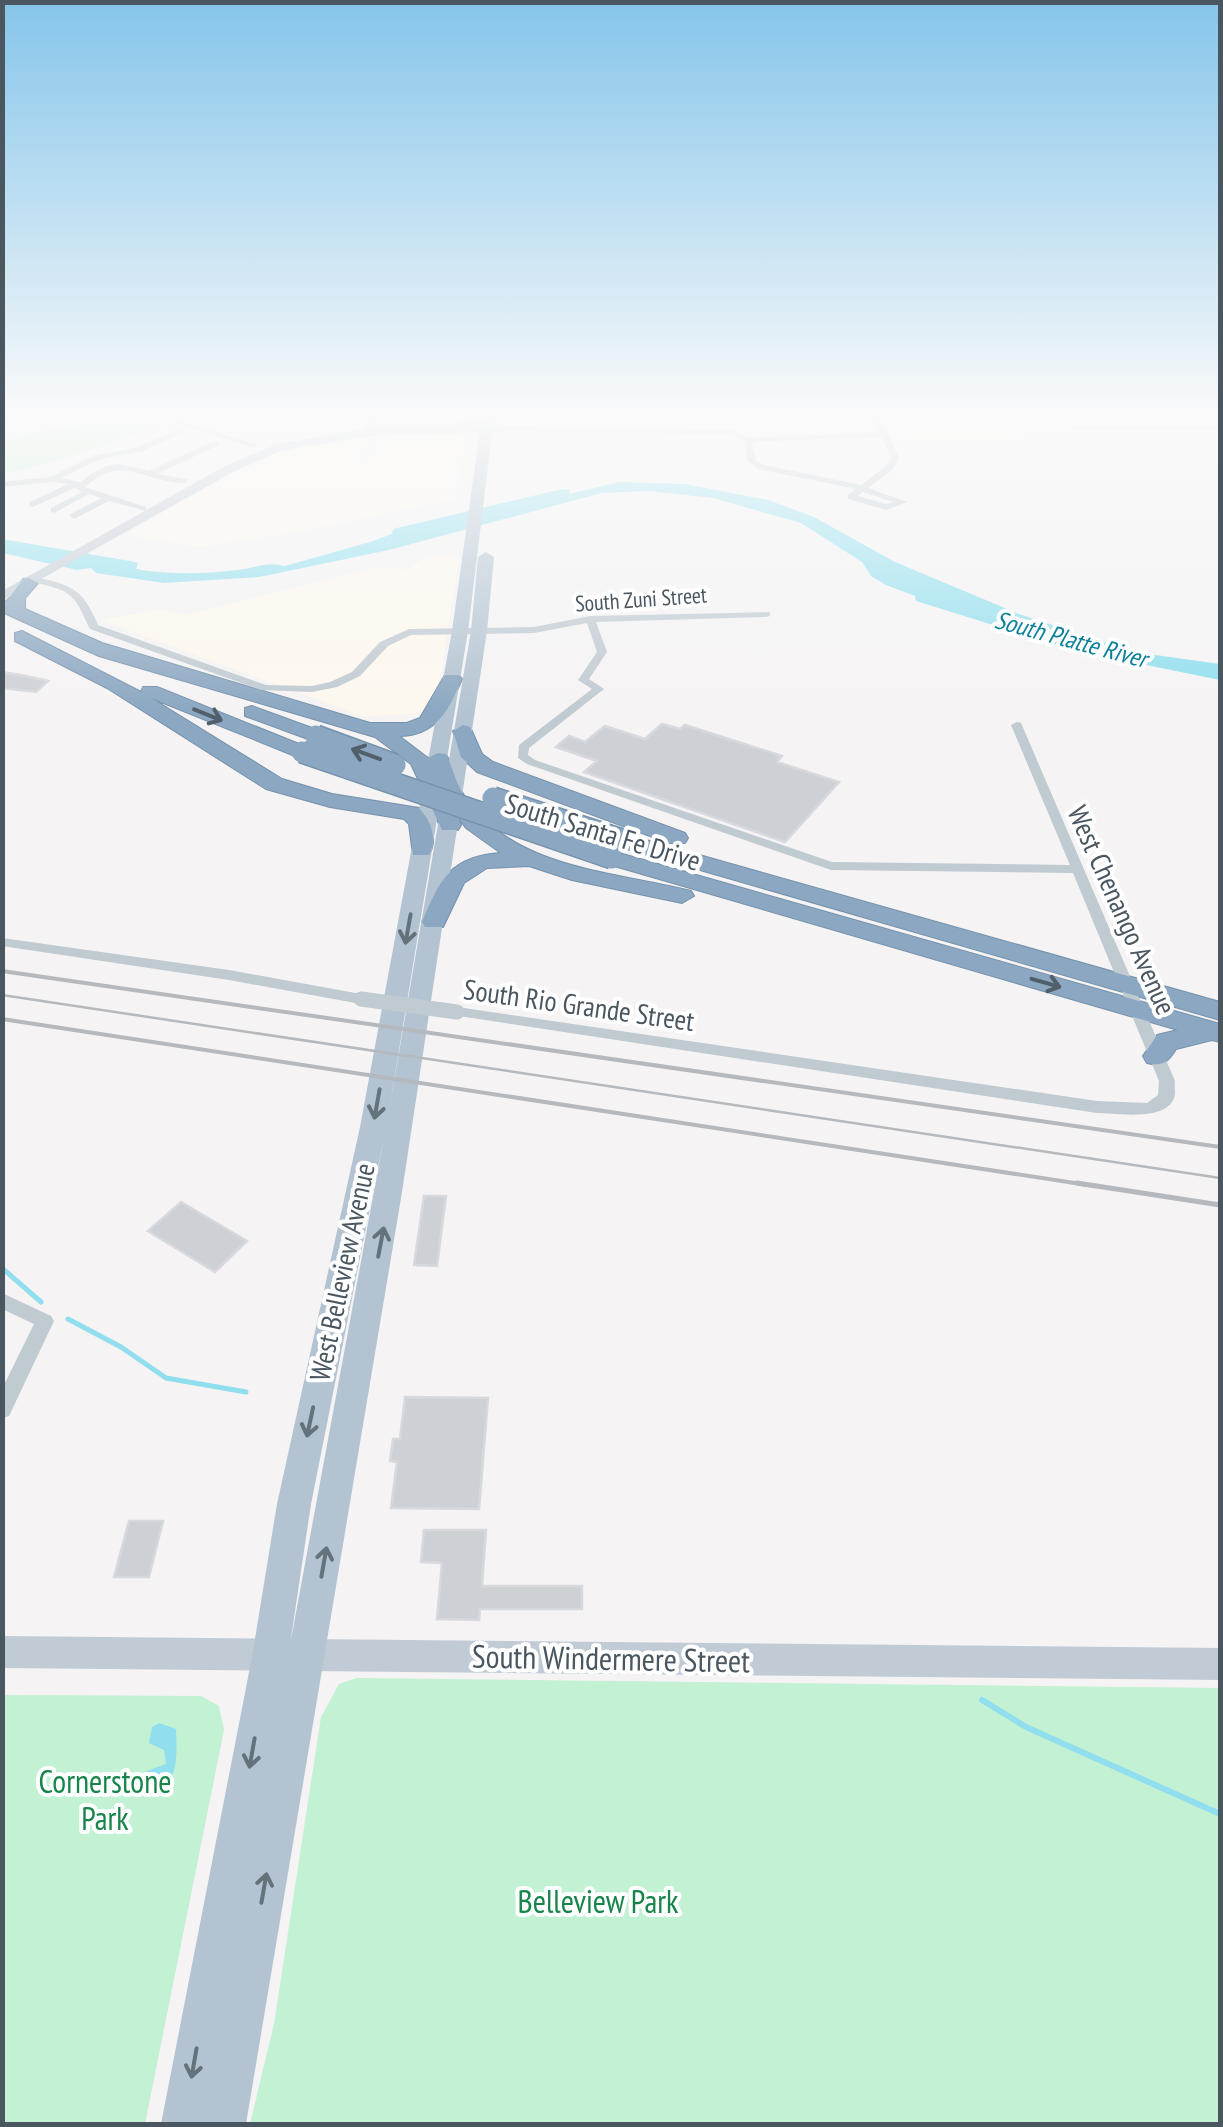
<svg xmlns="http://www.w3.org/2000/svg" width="1223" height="2127" viewBox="0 0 1223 2127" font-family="'PT Sans Narrow',sans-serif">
	<rect width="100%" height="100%" fill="#f5f3f3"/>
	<path fill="#fdf8ee" d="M513 417H673L674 426 512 425Z
		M892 417H1135L1145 430H1019V440L902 442Z
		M380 434H467L454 499 308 530 200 547 125 535 265 455 334 437 370 435 361 461H369Z
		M427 556 459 557 436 703 422 714 362 716 101 620 161 609 185 615 375 568 408 569Z"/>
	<path fill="#c2f1d3" d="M120 419 168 424C114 440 60 464 3 473V442L28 433Z
		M357 1678 1220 1688V2124H250L274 2024 321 1717 339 1684Z
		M3 1695 201 1696 219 1706 224 1730 145 2124H3Z"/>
	<path fill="#90deee" d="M619 482 684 484 768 500 814 517 895 562 1019 614 1134 652 1220 664V680L1073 650 916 601 915 596 886 585 871 576 862 562 801 523 713 498 648 491 602 493 389 550 259 577 164 583 96 573 91 568 77 570 3 553 2 539 130 561 138 563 136 569C169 575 205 574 238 570 256 568 267 561 285 566L370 542 392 534 393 529 562 489 570 490 569 494Z
		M159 1723 176 1729C177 1754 179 1782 155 1795L146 1792 139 1782 147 1771 166 1764 164 1750 149 1743 152 1727Z"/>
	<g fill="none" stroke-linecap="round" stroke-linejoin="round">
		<path stroke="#90deee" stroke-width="5" d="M2 1268 41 1302
			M68 1319 121 1347 166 1378 246 1392"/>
		<path stroke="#90deee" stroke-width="6" d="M982 1700 1026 1727 1220 1814"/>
	</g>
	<path fill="#cdd0d5" stroke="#d7d9de" stroke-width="2.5" d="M2 672 26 676 48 681 36 692 2 688Z
		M662 724 680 729 685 725 782 756 777 762 839 782 785 842 584 772 597 761 556 747 569 736 585 742 605 726 645 739Z
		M424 1196H446L437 1266 414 1265Z
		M181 1202 247 1241 215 1272 148 1231Z
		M405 1397 488 1398 479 1509 391 1508 397 1462 390 1461 393 1439H400Z
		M129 1521H163L149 1577H114Z
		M424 1530H486L482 1586H582V1609H480L479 1620 437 1619 442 1563 421 1562Z"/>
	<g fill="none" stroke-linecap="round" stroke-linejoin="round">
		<defs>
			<path id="highway" d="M29 578 38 583 25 598V609L102 643 370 723H407L420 718 445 675H459L462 679C449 710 436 736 399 736L428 758 438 753 446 754C453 768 456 784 465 797 515 870 613 871 691 891L694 896 682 903 572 880 529 866 487 868 464 883 443 927H425L422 922C440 879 451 856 501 853L466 828 458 817 461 825 458 830H442L411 764 375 737 99 656 2 612V600L7 601 23 579Z
				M22 631 141 692 143 687H157L309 748 313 752 309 756H295L151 698 282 779 332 794 419 808C431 821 438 838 429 855H413L409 824 404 819 330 807 266 789 107 688 15 641V633Z
				M252 706 323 732 326 736 316 742 245 716V708Z
				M463 725 470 727 482 754 493 762 685 833 688 838 685 843H669L477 772 461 757 453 731Z
				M625 834 1220 1002V1020L617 846 614 841 617 836Z
				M612 851 1220 1024V1042L1212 1040 1176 1049C1168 1062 1163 1067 1147 1063L1143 1056 1157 1035 1178 1030 604 863 600 858 604 853Z"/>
		</defs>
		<use href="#highway" stroke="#7692ac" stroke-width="2"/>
		<path fill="#c0cad1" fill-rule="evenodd" d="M12 417H24L2 424V419Z
			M155 417H167L259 445 252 447Z
			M366 417H374L373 426 376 428 380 425V417H388V426C380 434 373 435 365 427Z
			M873 417H881L899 458 892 470 868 488 907 502 886 510 848 499V495L856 489 758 469 748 461 744 441 731 434 501 431 497 429 501 427 732 430 749 438 880 432ZM882 437 891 458 886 466 861 485 764 465 756 460 752 442ZM863 492 894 502 886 504 858 496Z
			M1073 426H1220V430H1070V426Z
			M182 427 186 429 185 431 143 451 98 460 61 478 81 482 91 474 107 466 119 464 149 471 213 441H219V445L157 474 187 479V483C143 484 125 452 85 487L146 507V511L109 501 74 519 70 516 71 514 101 498 89 494 54 513 51 512V508L82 492 75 488 33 507 30 506V502L68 484 52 482 2 487V482L50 477 93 456 138 447Z
			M35 577C72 585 83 589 98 625L266 685 312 686 330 682 352 672 380 642 409 629 534 627 590 616 770 612V616L766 617 596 622 607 652 589 679 604 689 529 748 528 755 535 760 832 862 1070 865 1011 725 1017 722 1021 723 1175 1081C1174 1087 1176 1092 1174 1098 1165 1122 1117 1113 1097 1113L452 1015 450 1012 452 1009 457 1007 1097 1101 1147 1103 1158 1095 1159 1081 1073 873 831 870 527 764 518 758 519 745 592 689 578 680 597 652 587 623 534 633 411 635 388 646 360 676 337 687 312 692 261 690 90 629C73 592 72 591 32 582V578Z
			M2 938 229 970 361 994 368 999 361 1004 229 980 2 946Z
			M2 1293 51 1316 54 1321 9 1416 2 1418V1389L34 1324 2 1309Z"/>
		<path fill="#c1cbd6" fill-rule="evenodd" d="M501 425 507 429 505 432 376 435 283 450 233 472 2 601V591L225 466 276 444 376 427Z
			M2 1636 1220 1648V1680L2 1668Z"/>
		<path fill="#b3c3d1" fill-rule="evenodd" d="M473 417H494L468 631 389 1111 471 631 478 557 486 552 494 557 487 631 402 1192 246 2124H161L252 1657 277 1504 360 1127 452 631 481 423 459 429 452 425ZM384 1137 290 1645 311 1504Z"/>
		<use href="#highway" fill="#8ba7c1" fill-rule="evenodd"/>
		<path stroke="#b5b8bd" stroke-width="2.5" d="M2 995 1220 1178"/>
		<path stroke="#b5b8bd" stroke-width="4" d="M2 971 1220 1147
			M2 1019 1094 1186"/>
		<path stroke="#b5b8bd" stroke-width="5" d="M1077 1183 1220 1205"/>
		<defs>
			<path id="highway-bridge" d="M316 736 395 765
				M302 752 612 858
				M493 798 625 841"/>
		</defs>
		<use href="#highway-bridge" stroke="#7692ac" stroke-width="24" stroke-linecap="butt"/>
		<path stroke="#c0cad1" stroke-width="15" d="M361 999 457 1012"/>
		<use href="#highway-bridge" stroke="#8ba7c1" stroke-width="21"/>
	</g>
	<defs><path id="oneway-shaft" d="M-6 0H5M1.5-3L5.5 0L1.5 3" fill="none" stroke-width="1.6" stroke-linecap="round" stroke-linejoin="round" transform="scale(2.5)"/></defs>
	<g stroke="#505f6a">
		<use href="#oneway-shaft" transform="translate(208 715) rotate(22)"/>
		<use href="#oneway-shaft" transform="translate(366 754) rotate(-160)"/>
		<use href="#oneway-shaft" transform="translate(1046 983) rotate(16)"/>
	</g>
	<g stroke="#64727c">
		<use href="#oneway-shaft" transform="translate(408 929) rotate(100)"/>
		<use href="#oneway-shaft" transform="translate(377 1104) rotate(100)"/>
		<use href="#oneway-shaft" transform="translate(381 1242) rotate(-79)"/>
		<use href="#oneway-shaft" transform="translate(310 1422) rotate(102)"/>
		<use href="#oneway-shaft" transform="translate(324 1562) rotate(-80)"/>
		<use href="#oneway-shaft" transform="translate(252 1753) rotate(100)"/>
		<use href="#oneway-shaft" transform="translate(264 1888) rotate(-80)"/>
		<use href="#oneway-shaft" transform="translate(194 2063) rotate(100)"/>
	</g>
	<linearGradient id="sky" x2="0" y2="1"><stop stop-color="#85c5ea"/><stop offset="0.58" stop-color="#fafafa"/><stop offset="1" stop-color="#fafafa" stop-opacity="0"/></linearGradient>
	<rect width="1223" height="715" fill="url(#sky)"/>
	<g text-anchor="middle" stroke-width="8" stroke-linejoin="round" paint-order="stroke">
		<g font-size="22" fill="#4a5760" stroke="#fff">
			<text transform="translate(641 599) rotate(-4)" y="8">South Zuni Street</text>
		</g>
		<g font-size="25" font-style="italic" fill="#0c819a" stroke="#fff">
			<text transform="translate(1071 639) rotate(15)" y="9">South Platte River</text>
		</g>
		<g font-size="28" fill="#4a5760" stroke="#fff">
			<text transform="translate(603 832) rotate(17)" y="10">South Santa Fe Drive</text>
			<text transform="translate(1122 910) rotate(66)" y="10">West Chenango Avenue</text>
			<text transform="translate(579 1005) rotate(8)" y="10">South Rio Grande Street</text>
			<text transform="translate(342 1272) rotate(-78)" y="10">West Belleview Avenue</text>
		</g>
		<g font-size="32" fill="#4a5760" stroke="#fff">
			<text transform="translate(611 1659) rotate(1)" y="11">South Windermere Street</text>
		</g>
		<g font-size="32" fill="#17854a" stroke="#fff">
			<text x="105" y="1793">Cornerstone<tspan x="105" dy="37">Park</tspan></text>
			<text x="598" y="1913">Belleview Park</text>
		</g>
	</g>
	<rect width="1223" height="2127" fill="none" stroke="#4a5760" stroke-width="10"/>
</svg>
